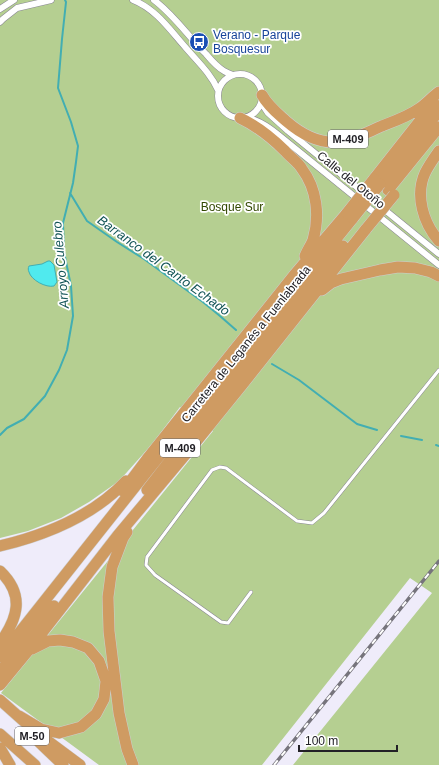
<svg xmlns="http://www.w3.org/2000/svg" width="439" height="765" viewBox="0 0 439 765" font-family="Arial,sans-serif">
	<rect width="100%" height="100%" fill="#efecfa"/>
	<path fill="#b5cf91" d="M0 0H439V765H293L432 593 410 578 262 765H99L1 693 213 431 180 407 153 443 119 481 89 502 61 518 28 531 0 538Z"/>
	<path fill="#50eaee" stroke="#42aeb2" d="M48 261H50L54 265 57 282 54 286C46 288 31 280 29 272 28 270 28 268 29 266L42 264Z"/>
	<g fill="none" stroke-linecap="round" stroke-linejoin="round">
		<path stroke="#42aeb2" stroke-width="2" d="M70 193 87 221 117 242 144 259 203 302 220 316 236 330
			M272 364 299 380 357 424 377 430
			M0 435 7 428 24 419 45 396 59 370 67 350 73 316 71 286 64 252 63 223 73 183 76 162 78 146 71 122 58 88 62 39 66 2 65 0
			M401 436 422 440
			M436 445 439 446"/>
		<defs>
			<path id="lane" d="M251 592 228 623 221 622 155 575 146 565 147 557 212 470 220 467 226 468 297 521 312 523 324 513 439 370"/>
			<path id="street" d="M133 0C156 9 170 30 186 48 198 62 211 74 218 90
				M154 0C174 15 188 36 206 54 211 60 217 67 224 71 227 73 230 74 233 75
				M0 9 14 0
				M0 22 3 19 17 8 51 0
				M218 96a22 22 0 1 1 44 0a22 22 0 1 1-44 0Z
				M262 104 268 113 288 131 439 254
				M247 117C262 122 270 128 281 137L439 265"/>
			<path id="highway" d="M262 95C268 106 277 113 286 121 301 134 319 144 339 142 354 140 368 132 382 126 395 121 409 116 420 108 427 103 432 97 439 92
				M240 118C257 126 272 138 285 151 290 157 298 162 302 169 317 189 320 216 313 240 311 245 307 251 305 256
				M439 151C434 158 429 165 425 173 415 195 423 223 439 241
				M374 179 434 103
				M380 184 439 111
				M388 190 439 127
				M322 290 331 283 341 279 380 270 398 267 415 268 431 272 439 276
				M147 490 185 441 343 246
				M123 491 147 459 295 274 347 213
				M127 532 123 538 112 567 108 597 109 631 119 713 127 749 133 765
				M0 546C46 535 93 516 126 481
				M0 571C25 595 18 618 0 643
				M0 657 176 435 274 316 353 218
				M0 672 54 606
				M0 685 28 651 118 535 191 448 242 385 366 229
				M0 700 37 733 80 765
				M19 716 41 729 59 733 81 727 96 714 104 699 106 681 99 661 88 648 73 642 60 640 48 641 32 649
				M0 734 35 765
				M39 742 63 765
				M0 748 10 765"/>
		</defs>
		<use href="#lane" stroke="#8a8794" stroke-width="4"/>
		<use href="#street" stroke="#8a8794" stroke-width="7"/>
		<use href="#highway" stroke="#cececf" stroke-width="12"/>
		<use href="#lane" stroke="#fff" stroke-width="3"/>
		<use href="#street" stroke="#fff" stroke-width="6"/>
		<use href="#highway" stroke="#cf9b62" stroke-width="11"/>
		<defs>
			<path id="rail" d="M274 765 439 561"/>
		</defs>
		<use href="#rail" stroke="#76747c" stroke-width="3.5"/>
		<use href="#rail" stroke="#fff" stroke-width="2" stroke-dasharray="6" stroke-linecap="butt"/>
		<defs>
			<path id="highway-bridge" d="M347 213 374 179
				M353 218 380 184
				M366 229 394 195"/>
		</defs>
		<use href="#highway-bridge" stroke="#cececf" stroke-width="12" stroke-linecap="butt"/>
		<use href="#highway-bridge" stroke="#cf9b62" stroke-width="11"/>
	</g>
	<defs>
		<symbol id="bus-disc" viewBox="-11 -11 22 22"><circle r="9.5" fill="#1a4fb4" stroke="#fff"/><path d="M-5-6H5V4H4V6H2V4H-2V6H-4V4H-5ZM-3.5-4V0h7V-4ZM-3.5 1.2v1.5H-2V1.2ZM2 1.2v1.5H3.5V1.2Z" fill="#fff"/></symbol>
	</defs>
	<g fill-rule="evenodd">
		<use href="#bus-disc" x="188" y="31" width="22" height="22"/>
	</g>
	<g text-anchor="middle" stroke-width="3.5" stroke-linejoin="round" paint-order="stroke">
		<g fill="#fff" stroke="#646467" stroke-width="1">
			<rect x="328" y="130" width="40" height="18" rx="3"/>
			<rect x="160" y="439" width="40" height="18" rx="3"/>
			<rect x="15" y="727" width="34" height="18" rx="3"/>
		</g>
		<g font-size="11" font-weight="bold" fill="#222126">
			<text x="348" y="143">M-409</text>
			<text x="180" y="452">M-409</text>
			<text x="32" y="740">M-50</text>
		</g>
		<g font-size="12" fill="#164399" stroke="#fff" text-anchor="start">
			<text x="213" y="39">Verano - Parque<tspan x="213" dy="14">Bosquesur</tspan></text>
		</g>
		<g font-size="12" fill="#222126" stroke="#fff">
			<text transform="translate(351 180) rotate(39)" y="4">Calle del Otoño</text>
			<text transform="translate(246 344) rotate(-51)" y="4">Carretera de Leganés a Fuenlabrada</text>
		</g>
		<g font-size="12" fill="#324802" stroke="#fff">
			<text x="232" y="211">Bosque Sur</text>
		</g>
		<g font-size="13" font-style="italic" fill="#125456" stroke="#fff">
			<text transform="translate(60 265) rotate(-95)" y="5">Arroyo Culebro</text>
			<text transform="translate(164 265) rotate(36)" y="5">Barranco del Canto Echado</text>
		</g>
	</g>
	<path d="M299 745v6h98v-6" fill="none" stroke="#222126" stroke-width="2"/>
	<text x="305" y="745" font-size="12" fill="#222126" stroke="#ffffff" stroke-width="3" paint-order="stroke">100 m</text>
</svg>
